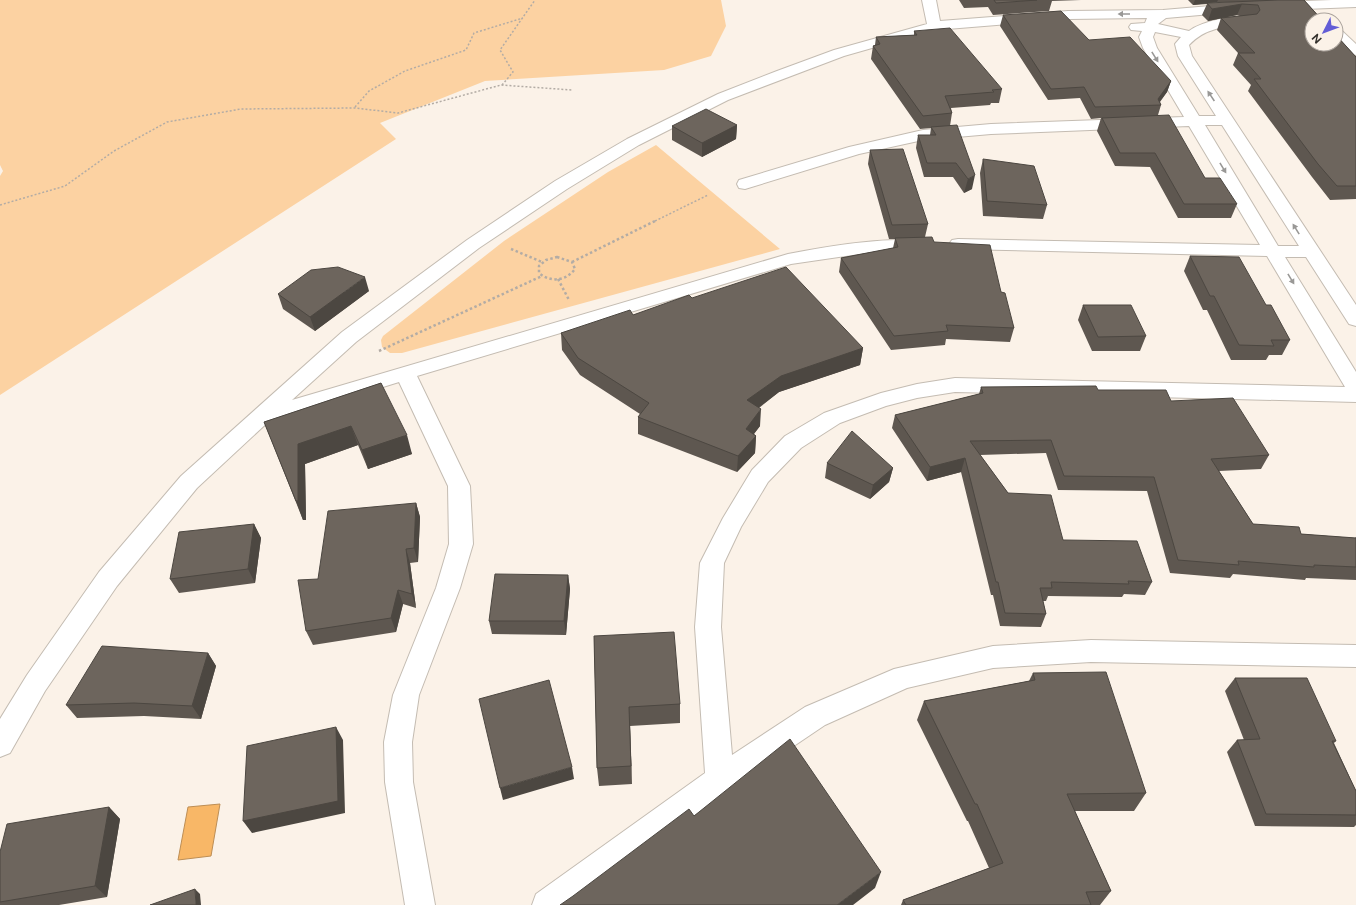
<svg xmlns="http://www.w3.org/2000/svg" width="1356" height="905" viewBox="0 0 1356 905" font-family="'Public Sans',sans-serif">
	<rect width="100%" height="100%" fill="#fbf2e8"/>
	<path fill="#fcd2a2" d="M0 0H721L726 26 711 56 664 70 485 81 380 123 396 139 0 395V176L3 171 0 165Z
		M656 145 780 249 402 353H390L382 347 381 340 383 336 504 241 608 172Z"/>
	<path fill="#f8b767" stroke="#bd8e55" d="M220 804 211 856 178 860 188 807Z"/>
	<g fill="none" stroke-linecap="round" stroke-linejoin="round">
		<defs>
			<path id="minor" d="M922 0H936L940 21 1068 11 1163 10 1234 4 1239 5 1241 8 1239 11 1234 12 1166 18 1158 24 1189 31C1203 21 1235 14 1252 18L1254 21 1252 24 1247 25C1225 26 1205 28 1189 45L1192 56 1356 305V326L1349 324 1306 257H1285L1356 372V402L955 392 917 398 886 406 840 423 801 448 768 482 741 527 724 563 721 627 732 755 805 707 894 669 993 646 1091 640 1356 645V667L1091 662 993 668 907 688 825 725 730 789 573 905H532L536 894 705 773 695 627 700 563 723 518 752 470 785 436 824 413 881 393 917 384 955 378 1345 387 1267 256 958 249 952 248 949 244 952 240 958 239 1260 245 1189 126 991 134 923 140 859 154 745 189 739 188 737 184 739 180 849 147 923 130 991 124 1184 117 1143 48 1139 37 1142 31 1131 30 1129 27 1131 24 1145 23 1147 18 1068 19 935 30 844 56 728 100 639 145 567 189 479 248 356 342 292 400 788 254C824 247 860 241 896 240 908 239 919 237 930 240L933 244 930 248 924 249 873 252 791 264 417 376 470 486 473 544 460 588 419 695 412 742 413 782 435 905H405L385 782 384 742 393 695 436 588 449 544 448 486 399 382 267 423 197 488 117 586 45 691 10 753 0 757V719L27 675 99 572 181 476 342 332 467 240 555 181 627 139 718 94 777 71 834 50 927 24ZM1155 32 1181 37 1175 44 1178 56 1216 116H1199L1157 48 1153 37ZM1205 125H1222L1299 246H1278Z
				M1332 0H1356V7L1279 10 1274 9 1272 6 1274 3 1279 2Z
				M1336 29 1341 30 1356 44V55L1351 54 1336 40Z"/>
		</defs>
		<use href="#minor" stroke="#c4bcb2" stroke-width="2"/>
		<path stroke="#b3aca5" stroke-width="1.5" stroke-dasharray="2 2" stroke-linecap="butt" d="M502 85 513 72 500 50 535 0
			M355 107 369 91 405 71 466 50 474 33 523 18
			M0 205 65 186 114 151 167 122 241 109 355 108 398 113 501 85 572 90
			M655 221 708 195"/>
		<path stroke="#b3aca5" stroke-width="2.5" stroke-dasharray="2.5 2.5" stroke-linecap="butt" d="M511 249 542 262
			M557 257 572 262 575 269C566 281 551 283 539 273V266L546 260Z
			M572 262 657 220
			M558 279 569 300
			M379 351 542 276"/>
		<use href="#minor" fill="#fff" fill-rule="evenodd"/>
	</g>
	<path fill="#5e5750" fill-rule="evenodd" d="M959 0H1081L1052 1 1049 11 993 15 988 7 964 8Z
		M1188 0H1304L1356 57V199L1330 200 1312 177 1248 91 1251 85 1233 65 1238 53 1217 30 1221 18 1240 16 1237 15 1208 21 1202 15 1207 4 1193 5ZM1217 2H1238L1210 3Z
		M1003 15 1089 40 1171 81 1167 92 1160 102 1161 105 1158 115 1205 178 1237 204 1231 218H1178L1150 167 1115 166 1097 131 1101 118 1091 119 1080 98 1048 100 1000 26Z
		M914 31 1002 89 999 103H991L990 105 951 108 952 113 950 126 972 189 964 193 953 177H924L916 148 918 135H930L931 128 920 129 871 59 873 46 875 45 876 37 914 35Z
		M737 125 736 139 702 157 672 140V126Z
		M870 150 928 224 925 237 934 242 1001 292 1014 328 1010 342 946 339 945 345 891 350 839 272 841 258 893 248 895 239H889L868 164Z
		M983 159 1047 205 1043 219 983 216 980 173Z
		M1190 256 1266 305 1290 340 1282 355H1269L1266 360H1231L1207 310H1203L1184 271Z
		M369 291 315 331 283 309 278 294Z
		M692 298 863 348 860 365 779 392 759 408 760 426 754 434 756 436 755 453 737 472 638 434V417L640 414 580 375 562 350 561 333 633 315Z
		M1083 305 1146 336 1140 351H1092L1078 320Z
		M381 383 412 454 368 469 358 445 305 464 306 520H303L264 422Z
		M981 387 1098 390 1171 401 1269 455 1261 469 1219 471 1253 524 1301 534 1355 538 1356 537V580L1306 578 1305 580 1233 574 1230 578 1170 573 1147 491 1058 490 1046 453 980 455 1008 493 1063 540 1152 582 1145 595 1124 594 1122 597 1048 596 1046 601H1043L1046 614 1041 627 1000 626 993 595H991L961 472 927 481 892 428 895 415 979 394Z
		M827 463 893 468 889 482 870 499 825 478Z
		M416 503 420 517 418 562 410 563 416 608 403 604 396 632 313 645 306 631 318 579Z
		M254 524 261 538 255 583 179 593 170 579Z
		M568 575 570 589 566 635 492 634 489 621Z
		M594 636 680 704V723L630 726 632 784 599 786 597 768Z
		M208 653 216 666 201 719 144 716 77 718 66 705Z
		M1033 673 1146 793 1134 811H1075L1111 891 1100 905H901L903 900 989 868 968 821H967L917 720 924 701 1029 681Z
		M1235 678 1336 741 1334 743 1356 791V825L1354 827 1255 826 1227 752 1237 740H1244L1225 691Z
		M109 807 120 819 107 897 59 905H0V852Z"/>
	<path fill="#4c4741" d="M1195 0H1218L1217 2 1193 5Z
		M1242 4 1237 15 1208 21 1212 9Z
		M1171 81 1167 92 1157 105 1158 99Z
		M737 125 736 139 702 157V143Z
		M975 175 972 189 964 193 968 179Z
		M365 277 369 291 315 331 310 317Z
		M863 348 860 365 779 392 746 417 747 400 781 376Z
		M761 409 760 426 745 445 746 429Z
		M351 426 358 445 305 464 306 520H303L296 501 298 444Z
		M407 435 412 454 368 469 362 450Z
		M756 436 755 453 737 472 738 456Z
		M965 458 961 472 927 481 930 467Z
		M893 468 889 482 870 499 873 485Z
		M416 503 420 517 418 562 414 548Z
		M254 524 261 538 255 583 248 569Z
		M406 549 410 563 416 608 412 594Z
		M568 575 570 589 566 635 564 621Z
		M398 590 403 604 396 632 391 618Z
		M208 653 216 666 201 719 192 706Z
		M629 707 630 726 632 784 631 766Z
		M336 727 343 740 345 813 252 833 243 821Z
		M572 767 574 779 503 800 500 788Z
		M109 807 120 819 107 897 95 886Z
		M881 872 875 888 853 905H837Z
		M195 889 200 894 201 905H196Z"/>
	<path fill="#6d655d" stroke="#4c4741" d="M994 0H1037L996 3Z
		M1278 0H1304L1322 20H1312V44H1336V35L1356 57V186H1337L1318 164 1254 79H1261L1238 53H1255L1221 18 1257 14 1260 10 1258 5 1242 4 1212 9 1207 3Z
		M1061 11 1089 40 1130 37 1171 81 1158 99 1161 105 1095 107 1084 87 1051 89 1003 15Z
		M950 28 1002 89 992 90 994 92 945 96 952 113 923 116 873 46 880 44 876 37 917 35 914 31Z
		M706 109 737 125 702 143 672 126Z
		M1169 115 1205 178H1220L1237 204H1184L1155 153H1120L1102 118Z
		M957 125 975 175 968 179 956 163H927L918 135H936L931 127Z
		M903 149 928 224 892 225 870 150Z
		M983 159 1034 166 1047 205 987 201Z
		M932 237 934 242 990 245 1001 292 1005 293 1014 328 946 325 948 331 894 336 841 258 898 247 895 238Z
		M1190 256 1239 257 1266 305H1271L1290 340H1271L1274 346 1239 345 1214 296H1210Z
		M338 267 365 277 310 317 278 294 311 270Z
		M786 267 863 348 781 376 747 400 761 409 746 429 756 436 738 456 638 417 649 403 578 358 561 333 630 310 633 315 689 295 692 298Z
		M1083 305H1131L1146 336 1098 337Z
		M381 383 407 435 362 450 351 426 298 444V501H296L264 422Z
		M1096 386 1098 390H1166L1171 401 1233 398 1269 455 1211 459 1253 524 1299 527 1301 534 1356 538V567L1314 565V567L1238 561 1239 565 1178 560 1154 477 1064 476 1051 440 970 441 1008 493 1051 495 1063 540 1137 541 1152 582 1128 581 1129 584 1051 582 1052 588H1040L1046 614 1005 613 998 582H996L965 458 930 467 895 415 983 393 981 387Z
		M852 431 893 468 873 485 827 463Z
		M416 503 414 548 406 549 412 594 398 590 391 618 306 631 298 580 318 579 328 511Z
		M254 524 248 569 170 579 179 532Z
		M495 574 568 575 564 621H489Z
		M674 632 680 704 629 707 631 766 597 768 594 636Z
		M102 646 208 653 192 706 134 703 66 705Z
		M1106 672 1146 793 1067 794 1111 891 1086 892 1091 905H906L903 900 1003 863 977 804H975L924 701 1035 680 1033 673Z
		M1235 678H1307L1336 741H1332L1356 791V815L1266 814 1237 740 1260 739Z
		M549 680 572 767 500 788 479 699Z
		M336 727 338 801 243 821 247 746Z
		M790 739 881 872 837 905H560L573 896 689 809 694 816Z
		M109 807 95 886 0 902V852L7 824Z
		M195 889 196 905H150Z"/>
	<defs><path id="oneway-solid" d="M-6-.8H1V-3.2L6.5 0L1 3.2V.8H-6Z"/></defs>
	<g fill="#999896">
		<use href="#oneway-solid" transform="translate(1124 14) rotate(180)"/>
		<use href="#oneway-solid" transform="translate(1155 57) rotate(58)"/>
		<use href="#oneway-solid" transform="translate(1211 96) rotate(-124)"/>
		<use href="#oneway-solid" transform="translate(1223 168) rotate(59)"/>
		<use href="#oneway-solid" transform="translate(1296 229) rotate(-122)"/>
		<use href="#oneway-solid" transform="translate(1291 279) rotate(59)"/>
	</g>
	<g transform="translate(1324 32) rotate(228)"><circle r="19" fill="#fbf2e8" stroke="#aba49d"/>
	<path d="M0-3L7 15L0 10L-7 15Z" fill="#635dd6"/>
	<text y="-6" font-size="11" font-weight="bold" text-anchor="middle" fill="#33302c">N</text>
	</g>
</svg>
